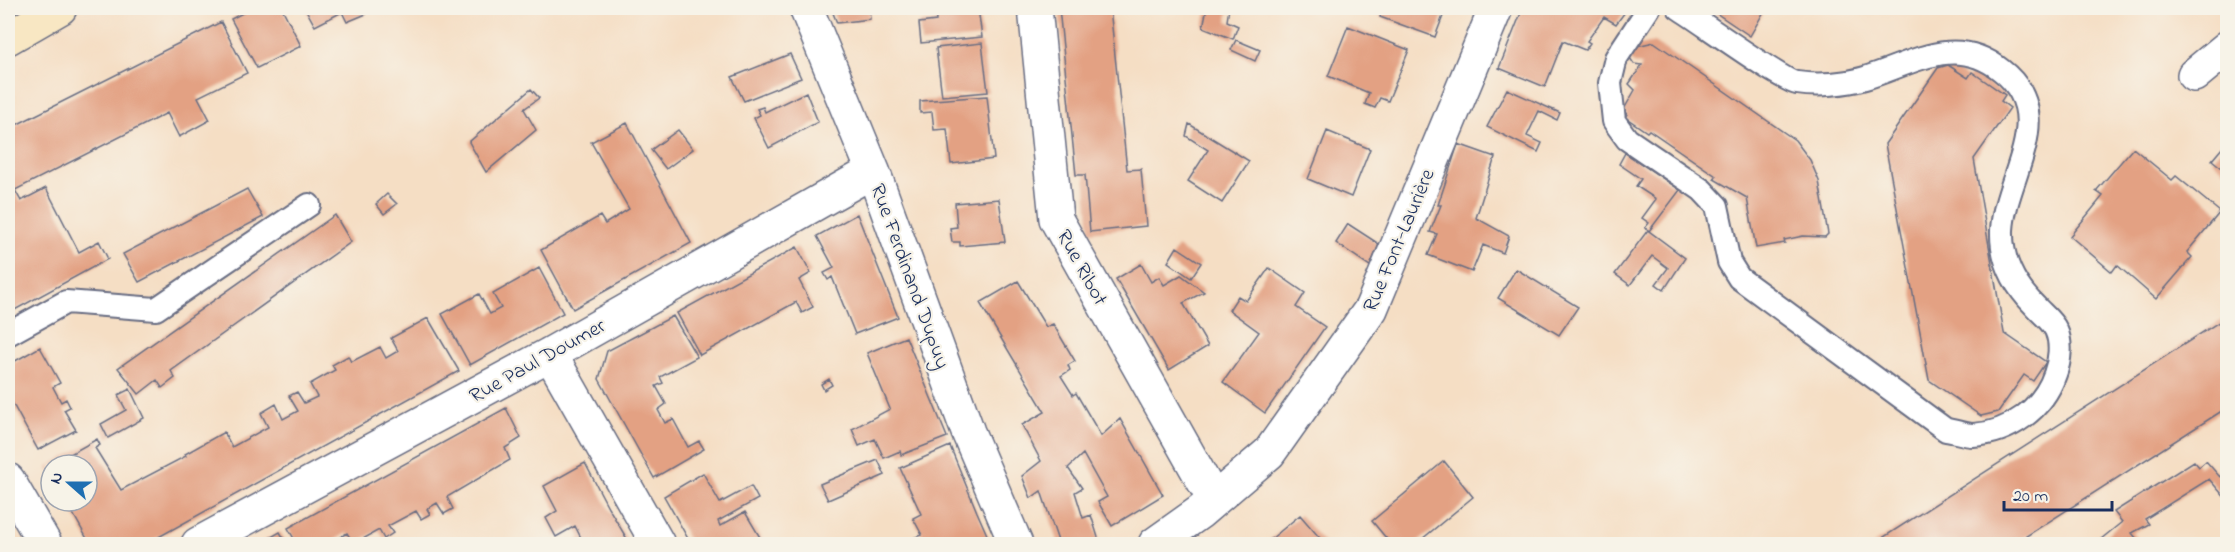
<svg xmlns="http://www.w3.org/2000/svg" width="2235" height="552" viewBox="0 0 2235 552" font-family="'Indie Flower',sans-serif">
	<rect width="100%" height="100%" fill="#f7f3e8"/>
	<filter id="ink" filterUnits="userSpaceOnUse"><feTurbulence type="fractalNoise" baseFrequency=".0167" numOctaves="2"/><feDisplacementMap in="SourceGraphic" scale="12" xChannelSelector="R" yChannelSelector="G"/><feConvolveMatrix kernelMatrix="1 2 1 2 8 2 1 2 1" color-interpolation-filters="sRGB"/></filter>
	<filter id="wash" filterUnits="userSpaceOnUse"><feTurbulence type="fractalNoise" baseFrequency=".008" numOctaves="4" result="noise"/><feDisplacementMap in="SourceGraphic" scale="24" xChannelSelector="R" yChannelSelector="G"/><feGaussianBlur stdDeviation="1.35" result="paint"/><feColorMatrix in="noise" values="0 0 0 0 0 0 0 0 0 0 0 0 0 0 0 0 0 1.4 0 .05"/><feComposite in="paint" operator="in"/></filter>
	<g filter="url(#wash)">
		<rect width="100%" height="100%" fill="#f5dec4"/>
		<g id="blocks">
			<path fill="#e3a183" d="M252 8H282L301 46 257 68 231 19Z
				M305 8H363L366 14 347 22 342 12 315 26Z
				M831 8H869L870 19 837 23Z
				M935 8H978L982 37 921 43 919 23 936 21Z
				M1059 8H1110L1127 170 1141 169 1146 226 1090 232 1085 175H1076Z
				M1207 8H1229L1227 21 1238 26 1233 39 1203 27Z
				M1383 8H1446L1435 37 1380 17Z
				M1523 8H1628L1616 24 1604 17 1587 41 1590 43 1585 50 1563 41 1545 87 1499 68Z
				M1719 8H1766L1750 36 1716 13Z
				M221 22 247 73 198 97 210 120 179 137 167 113 15 190 21 201 46 188 79 252 99 241 108 259 11 312 8 306V129Z
				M1348 26 1409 50 1388 101 1380 98 1375 108 1365 104 1369 93 1328 76Z
				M1236 40 1260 50 1255 61 1231 50Z
				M1654 42 1795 140 1810 160 1819 181 1828 234 1825 237 1803 236 1784 240 1785 243 1756 248 1747 198 1714 179 1716 176 1649 130 1647 132 1625 117 1627 114 1623 111 1635 90 1629 84 1642 65 1634 64 1630 58 1637 46Z
				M982 43 988 92 942 96 936 48Z
				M790 54 801 78 744 101 732 77Z
				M1948 65 1968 78 1972 72 2005 95 2001 101 2010 108 1974 159 2004 333 2046 362 2033 381 2024 375 1998 412 1981 416 1929 380 1885 144 1938 68Z
				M531 89 539 98 524 109 536 130 486 172 469 142Z
				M1507 89 1560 113 1557 120 1539 111 1527 136 1542 143 1538 152 1487 127Z
				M806 92 818 122 769 148 754 118 760 115 757 109 763 107 765 112Z
				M987 96 994 159 951 164 947 129 934 130 932 112 920 113V101Z
				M627 123 691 243 573 309 541 250 600 216 605 224 629 209 591 142Z
				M1189 124 1249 161 1222 203 1188 181 1208 150 1186 136Z
				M678 130 693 149 666 169 651 150Z
				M1327 131 1370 149 1351 197 1308 179Z
				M2228 141V173L2212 160Z
				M1458 144 1495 157 1476 218 1509 236 1503 253 1483 245 1472 272 1428 255 1437 234 1430 232 1441 205H1438Z
				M2133 148 2172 180 2176 176 2220 212 2187 252 2192 257 2156 299 2117 265 2112 272 2070 236 2103 196 2096 191Z
				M1625 153 1680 190 1649 231 1685 258 1664 290 1656 284 1668 268 1652 256 1630 285 1615 274 1648 230 1645 228 1649 223 1642 218 1656 199 1636 186 1641 179 1619 164Z
				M247 189 263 217 139 282 123 254Z
				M387 194 397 204 384 214 376 204Z
				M999 199 1005 242 960 246V242H952L950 228 957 227 955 203Z
				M857 214 898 317 855 334 832 277 828 280 824 273 834 268 817 236Z
				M335 215 351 242 171 371 175 378 162 388 157 380 139 394 118 368Z
				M1348 224 1379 244 1370 266 1336 243Z
				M797 247 811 273 799 280 813 307 802 313 796 302 700 355 677 313Z
				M1177 247 1201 263 1191 278 1168 262Z
				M1141 264 1151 282 1159 277 1164 285 1181 275 1204 292 1183 303 1208 346 1169 370 1116 279Z
				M539 268 563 313 470 365 442 314 479 294 490 314 501 308 493 294Z
				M1269 268 1305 293 1296 307 1325 327 1265 413 1223 382 1259 332 1229 310 1238 296 1246 301Z
				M1516 269 1578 307 1559 335 1498 298Z
				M1018 281 1046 327 1053 324 1075 361 1068 365 1070 370 1061 376 1073 395 1076 393 1101 436 1120 419 1163 495 1112 526 1098 502 1107 497 1083 454 1068 468 1082 488 1075 492 1083 518 1091 515 1100 544H1059L1041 491 1031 498 1022 476 1041 461 1022 425 1045 412 980 303Z
				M673 316 697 357 660 377 663 383 656 386 666 404 658 410 665 423 673 419 688 447 699 441 704 449 654 478 599 379 607 351Z
				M2228 316V407L2014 544H1873Z
				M428 318 459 371 146 544H90L66 501H87V465H51V474L47 467 97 439 100 445 95 448 121 490 186 456 185 454 224 432 232 447 268 427 261 413 276 404 283 419 298 411 289 396 297 392 304 403 317 397 310 384 335 370 332 365 348 356 351 362 380 347 386 358 398 351 391 338Z
				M906 337 947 437 901 455 900 451 884 458 875 439 859 446 852 429 890 409 867 353Z
				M40 347 60 383 53 387 61 402 66 399 70 407 64 410 76 430 38 450 8 395V365Z
				M829 379 832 385 824 390 821 384Z
				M130 389 144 418 108 438 101 424 126 410 118 395Z
				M506 408 521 438 505 448 510 460 447 497 453 509 444 514 437 503 427 509 430 514 421 519 416 511 388 526 393 533 384 539 379 530 354 544 347 533 335 540 337 544H297L288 528Z
				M950 446 977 512 991 544H912L910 539 922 535 913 518 921 514 900 468Z
				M878 460 885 475 828 500 820 484Z
				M1444 461 1473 497 1416 544H1391L1372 521Z
				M2194 461 2199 467 2206 461 2220 477 2228 471V501L2209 479 2145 519 2149 524 2132 533 2141 544H2095L2122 522 2114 512Z
				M585 463 608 507 630 544H580L577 540 581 538 575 526 556 537 546 518 557 511 544 486Z
				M703 473 720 503 751 486 758 499 718 521 720 526 745 512 764 544H691L664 496Z
				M1300 515 1325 544H1265Z
				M280 532 287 544H259Z"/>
		</g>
	</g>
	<g filter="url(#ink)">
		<use href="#blocks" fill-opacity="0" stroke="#676c82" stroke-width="1.5"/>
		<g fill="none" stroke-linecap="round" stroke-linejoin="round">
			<defs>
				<path id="lane" d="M1649 8 1616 58 1610 83 1614 121 1627 139 1702 190 1717 206 1729 262 1739 278 1946 430C1955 431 1965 435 1973 435 2010 433 2043 409 2055 374 2060 361 2062 343 2056 330 2052 321 2041 313 2035 306 2014 285 2001 260 2002 230 2005 176 2059 115 2001 70 1955 33 1912 64 1865 78 1845 84 1818 86 1797 83 1784 82 1697 19 1679 8
					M8 334 66 302 156 309 309 205"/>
				<path id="street" d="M806 8 873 171 968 432 1016 544
					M1035 8 1056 219 1214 500
					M2194 75 2228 47
					M550 354 658 544
					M8 480 45 544
					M198 544 550 354 873 171
					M1155 544 1200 512 1269 453 1371 309 1496 8"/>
				<path id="secondary" d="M8 38 60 8"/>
			</defs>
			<use href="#lane" stroke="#676c82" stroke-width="26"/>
			<use href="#street" stroke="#676c82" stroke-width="36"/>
			<use href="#secondary" stroke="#676c82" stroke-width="36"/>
			<use href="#lane" stroke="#fff" stroke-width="22"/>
			<use href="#street" stroke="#fff" stroke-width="33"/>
			<use href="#secondary" stroke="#f8e7c3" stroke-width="33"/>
		</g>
	</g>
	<g text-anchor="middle" stroke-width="4.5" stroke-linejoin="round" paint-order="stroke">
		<g font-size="21" fill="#1b2f5e" stroke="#f7f3e8">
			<text transform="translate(1398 240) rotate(-67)" y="7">Rue Font-Laurière</text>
			<text transform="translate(1083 267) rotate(61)" y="7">Rue Ribot</text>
			<text transform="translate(911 276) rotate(70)" y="7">Rue Ferdinand Dupuy</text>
			<text transform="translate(537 360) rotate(-29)" y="7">Rue Paul Doumer</text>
		</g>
	</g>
	<rect width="2235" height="552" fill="none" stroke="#f7f3e8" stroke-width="30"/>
	<g transform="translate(69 483) rotate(291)"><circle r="28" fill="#f7f3e8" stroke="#9fa5b1" stroke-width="1.5"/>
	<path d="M0-4.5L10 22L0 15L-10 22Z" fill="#1f6fb2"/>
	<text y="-9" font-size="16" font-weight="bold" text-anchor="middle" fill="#1b2f5e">N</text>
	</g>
	<path d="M2004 501v9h108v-9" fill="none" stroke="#1b2f5e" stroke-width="3"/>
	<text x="2013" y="501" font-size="18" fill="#1b2f5e" stroke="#f7f3e8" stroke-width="4.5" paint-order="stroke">20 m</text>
</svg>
